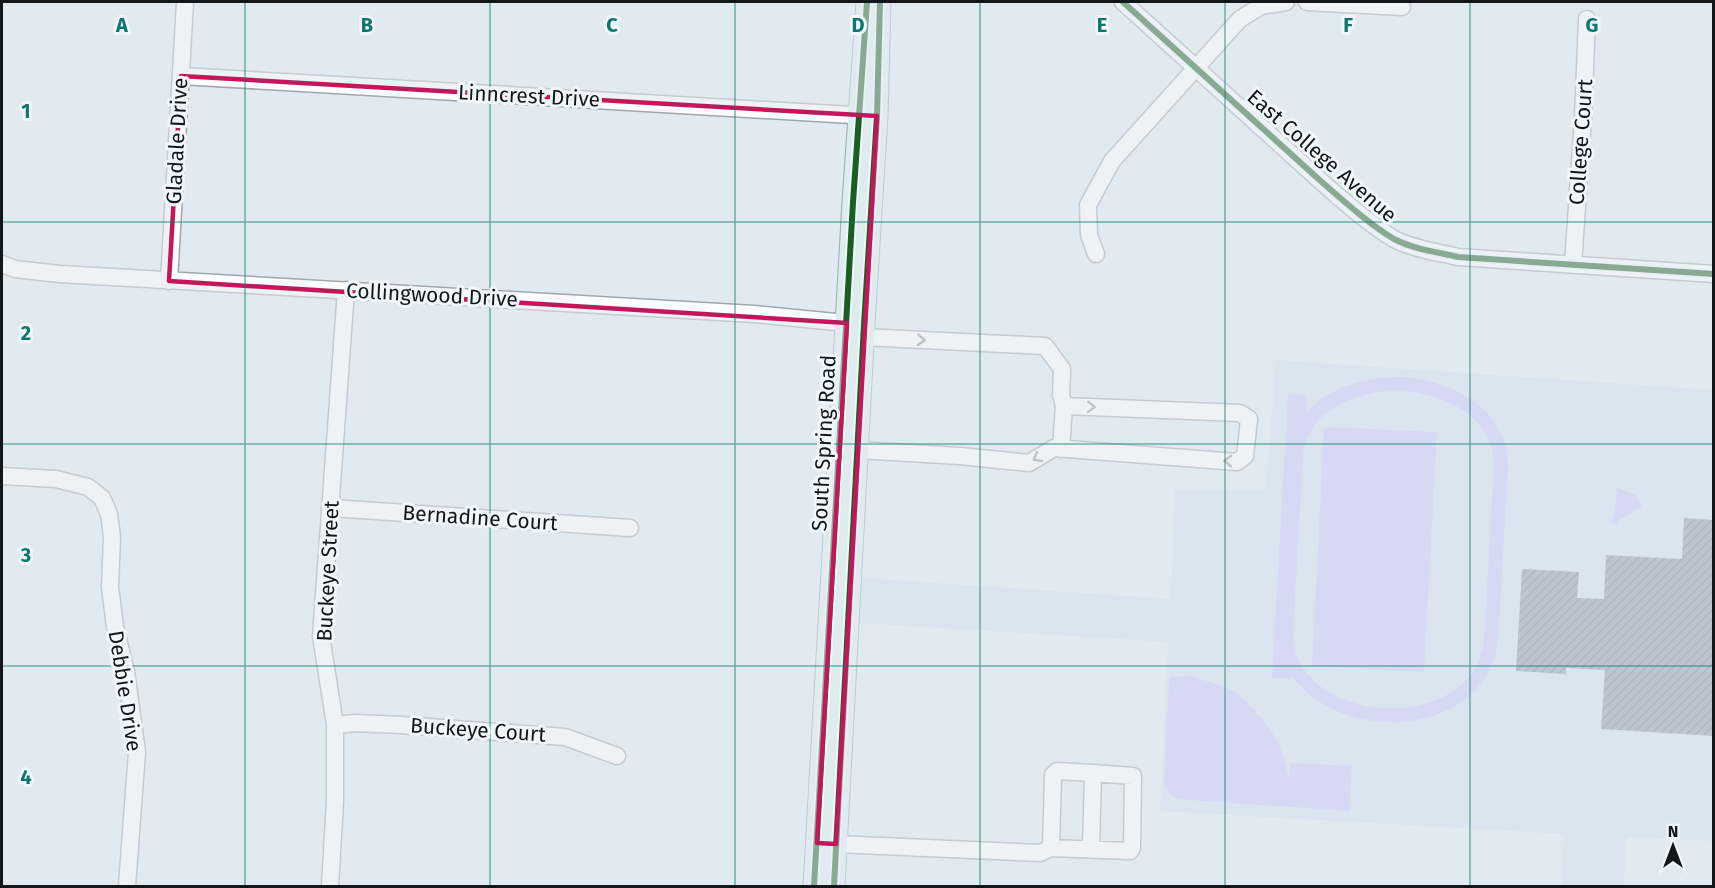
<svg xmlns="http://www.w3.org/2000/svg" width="1715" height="888" viewBox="0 0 1715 888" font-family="'Fira Sans',sans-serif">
	<defs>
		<pattern id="building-hatch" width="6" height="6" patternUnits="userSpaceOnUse" patternTransform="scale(1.5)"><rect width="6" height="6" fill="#919aab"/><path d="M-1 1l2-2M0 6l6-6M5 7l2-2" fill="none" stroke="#757d8a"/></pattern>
	</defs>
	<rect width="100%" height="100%" fill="#e1eaf1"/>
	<path fill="#d0e1ee" d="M1276 360 1713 390V841L1626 837 1624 886H1562L1564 834 1160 811 1168 642 860 623 862 578 1171 599 1175 491 1266 490Z"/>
	<path fill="#c8c6f6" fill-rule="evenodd" d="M1403 377C1455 381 1510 411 1508 469L1498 642C1485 738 1342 746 1292 676L1291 679 1272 678 1288 394 1307 395 1306 412C1331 386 1368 376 1403 377ZM1386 391C1432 389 1492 410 1494 463L1484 641C1473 736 1297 727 1293 635L1303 457C1307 413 1347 396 1386 391Z
		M1324 427 1437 432 1424 672 1312 666Z
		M1617 488 1635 494 1642 506 1621 519 1617 526 1611 522 1614 515Z
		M1190 676C1206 681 1223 685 1238 694 1244 698 1249 705 1254 710 1276 734 1283 748 1289 779L1291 763 1352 766 1349 811 1175 799 1164 786 1169 677Z"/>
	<path fill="url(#building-hatch)" d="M1684 518 1713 520V736L1601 729 1605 670 1566 668V674L1516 671 1522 569 1579 572 1577 598 1604 599 1606 555 1682 559Z"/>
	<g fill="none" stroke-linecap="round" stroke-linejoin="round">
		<defs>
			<path id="minor" d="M1123 2 1324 184C1346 203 1369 224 1394 239 1413 249 1437 252 1458 257L1714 274
				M1307 2 1402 7
				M181 76 869 116
				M1096 254 1089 235 1088 205 1112 161 1240 19 1261 6 1286 2
				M2 264 15 269 60 274 754 314 856 324
				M1573 265 1583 118 1587 19
				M169 281 185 2
				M1061 449 1064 406
				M857 450 960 456 1029 463 1054 448 1237 462 1245 456 1249 419 1240 413 1064 406 1061 395 1062 369 1045 346 863 337
				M2 476 56 479 88 487 102 498 109 514 112 537 110 587 115 627 126 671 137 752 127 886
				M331 508 630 528
				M335 725 355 723 401 725 565 737 617 756
				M836 844 1040 853 1051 848 1130 851 1132 848 1133 776 1093 773
				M1051 848 1053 775 1057 771 1093 773 1091 849
				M330 886 335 801V725L321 636 346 290"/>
			<path id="major" d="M814 886 853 202 867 2
				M834 886 864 325 877 116 880 2"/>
		</defs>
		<use href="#minor" stroke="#a1a7ad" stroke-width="19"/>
		<use href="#major" stroke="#93acb3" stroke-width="23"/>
		<use href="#minor" stroke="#fafcfd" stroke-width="16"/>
		<use href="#major" stroke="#deecee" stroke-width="21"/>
		<defs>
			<path id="cycleway" d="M1123 2 1324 184C1346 203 1369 224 1394 239 1413 249 1437 252 1458 257L1714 274
				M814 886 853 202 867 2
				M834 886 864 325 877 116 880 2"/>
		</defs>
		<use href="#cycleway" stroke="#eff6fc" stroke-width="10"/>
		<use href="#cycleway" stroke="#1b5e20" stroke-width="6"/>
	</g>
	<defs><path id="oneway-chevron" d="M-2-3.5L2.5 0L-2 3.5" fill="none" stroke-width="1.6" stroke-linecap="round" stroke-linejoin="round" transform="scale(1.5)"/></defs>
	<g stroke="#919597">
		<use href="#oneway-chevron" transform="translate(921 340) rotate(3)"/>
		<use href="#oneway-chevron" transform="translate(1091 407) rotate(2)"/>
		<use href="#oneway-chevron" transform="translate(1037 458) rotate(150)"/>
		<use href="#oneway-chevron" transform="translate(1228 461) rotate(-179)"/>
	</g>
	<path d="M0 0H1715V888H0ZM181 76 877 116 836 844 817 843 847 323 169 281Z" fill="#e1eaf1" fill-opacity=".55" fill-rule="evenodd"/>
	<path fill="none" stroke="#c2185b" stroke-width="4.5" stroke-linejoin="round" d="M181 76 877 116 836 844 817 843 847 323 169 281Z"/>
	<path fill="none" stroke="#0f766e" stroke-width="1.5" stroke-opacity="0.55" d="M245 2V886M490 2V886M735 2V886M980 2V886M1225 2V886M1470 2V886M2 222H1714M2 444H1714M2 666H1714"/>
	<g text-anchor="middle" stroke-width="6" stroke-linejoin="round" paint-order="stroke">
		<g font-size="21" fill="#11171b" stroke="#eff6fc">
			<text transform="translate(529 96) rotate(3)" y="7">Linncrest Drive</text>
			<text transform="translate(177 141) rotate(-87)" y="7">Gladale Drive</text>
			<text transform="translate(1581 142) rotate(-86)" y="7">College Court</text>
			<text transform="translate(1322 156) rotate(41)" y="7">East College Avenue</text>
			<text transform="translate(432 295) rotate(3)" y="7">Collingwood Drive</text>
			<text transform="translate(824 443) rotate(-87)" y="7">South Spring Road</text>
			<text transform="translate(480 518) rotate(4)" y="7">Bernadine Court</text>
			<text transform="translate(328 571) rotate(-87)" y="7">Buckeye Street</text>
			<text transform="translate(125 691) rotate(81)" y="7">Debbie Drive</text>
			<text transform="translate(478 730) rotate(4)" y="7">Buckeye Court</text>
		</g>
	</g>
	<g font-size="20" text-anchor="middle" font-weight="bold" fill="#0f766e" stroke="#eff6fc" stroke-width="6" stroke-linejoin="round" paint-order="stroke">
		<text x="122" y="32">A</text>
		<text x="367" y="32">B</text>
		<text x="612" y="32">C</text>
		<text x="858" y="32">D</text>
		<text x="1102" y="32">E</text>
		<text x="1348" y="32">F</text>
		<text x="1592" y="32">G</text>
		<text x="26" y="118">1</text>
		<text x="26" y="340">2</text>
		<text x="26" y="562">3</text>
		<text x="26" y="784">4</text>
	</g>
	<rect width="1715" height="888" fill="none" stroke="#11171b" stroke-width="6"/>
	<g transform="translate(1673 846)" stroke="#eff6fc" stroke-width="4.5" paint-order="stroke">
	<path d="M0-4.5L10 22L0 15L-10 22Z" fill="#11171b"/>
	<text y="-9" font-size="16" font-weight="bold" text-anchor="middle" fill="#11171b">N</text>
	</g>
</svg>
